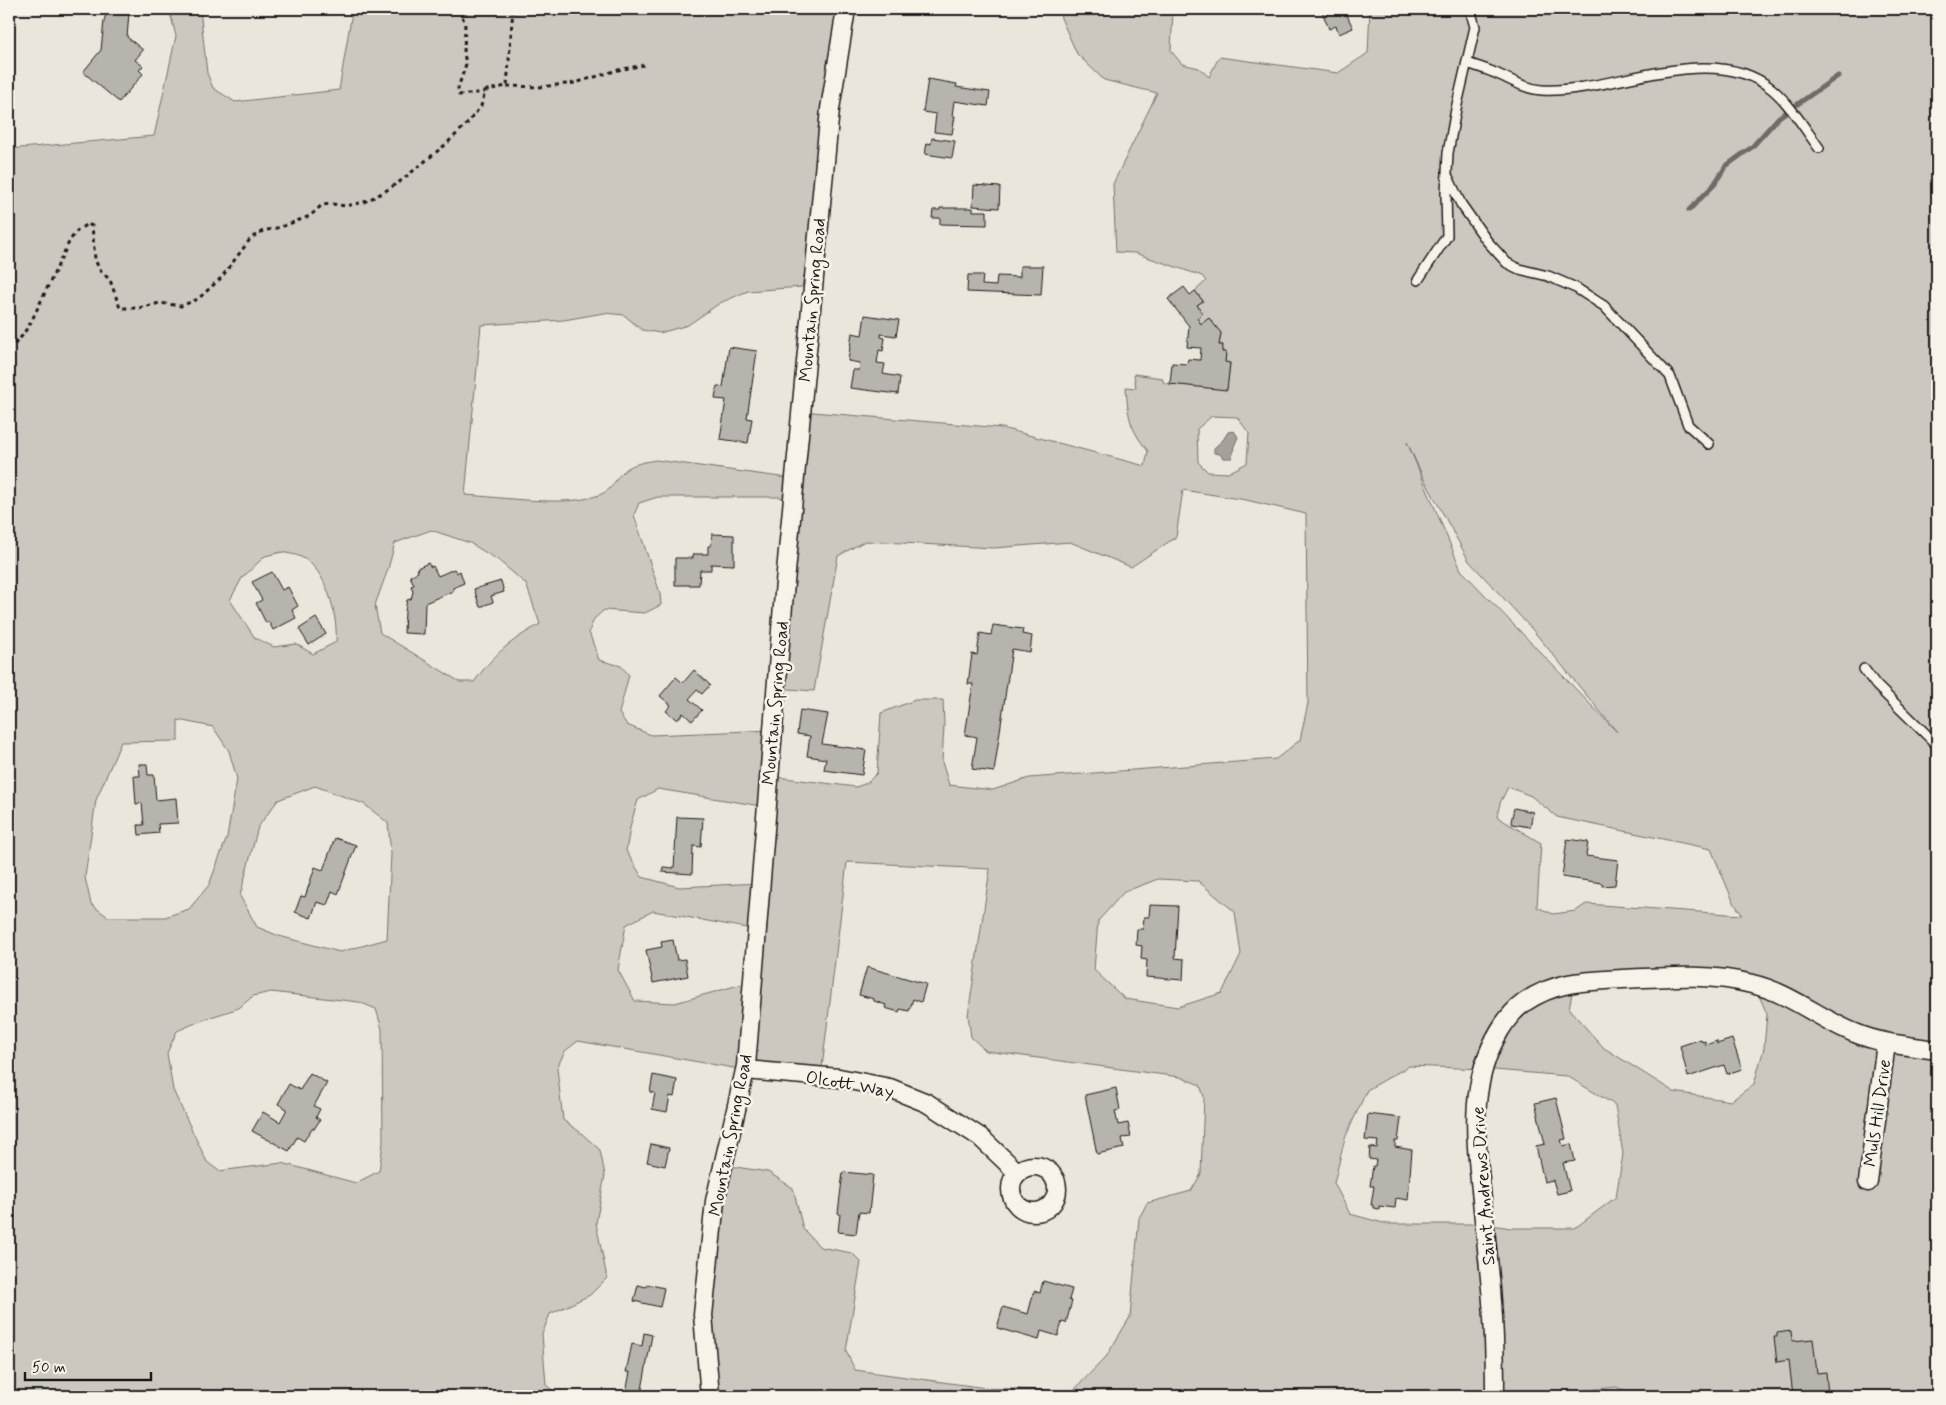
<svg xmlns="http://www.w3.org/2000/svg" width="1946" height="1405" viewBox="0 0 1946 1405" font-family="Mynerve,sans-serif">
	<rect width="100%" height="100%" fill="#eae6dc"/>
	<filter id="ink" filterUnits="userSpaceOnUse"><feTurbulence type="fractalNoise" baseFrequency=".02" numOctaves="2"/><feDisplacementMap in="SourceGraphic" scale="10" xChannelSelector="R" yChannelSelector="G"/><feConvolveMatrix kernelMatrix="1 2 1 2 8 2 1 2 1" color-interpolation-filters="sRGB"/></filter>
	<g filter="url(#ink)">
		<path fill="#ccc8c0" stroke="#74726e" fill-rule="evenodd" d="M169 9H200L207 73 213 88 235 102 339 90 352 12 355 9H846L814 276 804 275 802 287 748 291 720 303 688 325 660 333 642 330 624 315 604 313 564 320 481 325 465 495C500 497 564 507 596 496 615 490 612 481 624 471 633 463 645 462 656 460L795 479 801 411 1002 428 1145 466 1148 451C1129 428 1128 416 1126 387L1136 388 1134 374 1162 378 1164 383 1170 384 1227 389 1230 363 1225 362 1226 352H1222L1223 345H1219L1221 333 1201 324 1197 318 1203 313 1197 305 1203 301 1195 291 1206 281 1202 276 1135 253 1116 252 1113 184 1157 93 1104 80 1077 54 1061 18 1059 9H1173L1171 51 1182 64 1199 68 1209 77 1219 57 1338 73 1368 53 1370 9H1937V1396H1638L1616 1387 1545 1395 1544 1396H1323L1314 1393 1307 1396H710L703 1315 723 1165 768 1172 793 1188 803 1229 820 1247 852 1253 861 1262 846 1351 855 1370 986 1388 1073 1391 1106 1357 1130 1317 1139 1218 1147 1203 1191 1191 1201 1174 1204 1097 1200 1085 1180 1077 986 1051 971 1037 968 1015 990 869 847 862 821 1076 745 1070 578 1041 565 1051 557 1068 563 1120 580 1132 600 1150 605 1175 596 1223 607 1278 590 1295 550 1314 542 1334 546 1385 560 1396H9V149L154 136 176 36ZM1212 416 1237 417 1249 433 1247 463 1228 473 1208 472 1198 462 1197 429ZM1407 442 1423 477 1469 561 1531 628 1617 732 1461 570ZM1183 490 1246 500 1306 514 1308 703 1300 740 1276 759 1029 778 993 790 949 785 942 762 944 725 943 700H915L881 713 877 773 867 783 856 787 769 776 773 730 651 735 627 725 619 713 629 675 621 666 599 660 589 632 594 619 604 610 645 613 661 605 660 593 634 515 639 503 658 497H780L786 500 776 688 814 691 838 556 865 541 994 548 1070 542 1131 567 1176 537ZM431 530 470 543 498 560 526 584 540 624C509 642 495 653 474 682H460L380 633 375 605 388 569 395 543ZM282 552C288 554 296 554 301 557 327 569 338 616 336 642L313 654 296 644 274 647 255 638 230 600 242 578 265 556ZM178 720 213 727 229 751 237 779 227 837 209 885 189 909 165 917H108L91 904 85 877 96 800 121 742 178 741ZM315 786 364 804 388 823 391 854 387 939 340 952 279 936 257 927 240 896 258 827 278 800ZM1508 787 1531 796 1557 817 1711 849 1733 901 1742 915 1586 904 1576 911 1553 914 1537 907 1541 843 1497 817 1500 803ZM658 789 767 807 760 883 679 887 642 877 626 851 631 823 638 800ZM1158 879 1198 881 1235 912 1241 954 1222 993 1178 1007 1125 999 1094 970 1098 921 1124 892ZM653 911 757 930 753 981 675 1003 635 1001 618 970 626 925ZM1574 982 1754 984 1767 1014 1764 1048 1754 1084 1731 1101 1674 1092 1604 1048 1569 1009ZM271 992 359 1002 376 1009 382 1029 383 1143 379 1171 356 1183 282 1163 219 1171 207 1162 173 1090 167 1053 177 1031 205 1019 239 1008 253 996ZM1409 1066 1482 1069 1567 1076 1615 1105 1623 1154 1616 1197 1575 1228H1511L1484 1224H1387L1350 1214 1334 1183 1345 1138 1367 1090Z"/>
		<path fill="#a3a19a" stroke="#6d6c68" d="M1234 431 1238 437 1234 446 1232 458H1223L1220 454 1214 453V448L1223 440 1228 432Z"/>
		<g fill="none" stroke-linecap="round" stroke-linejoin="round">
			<path stroke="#6d6c68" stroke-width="5" d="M1689 210 1713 186 1726 166 1752 147 1779 117 1838 76"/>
		</g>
		<path fill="#b6b4ac" stroke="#1c1c1c" d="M1321 9H1344L1353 28 1339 34 1336 26 1329 29Z
			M107 10 129 13 127 37 143 50 135 60 143 66 139 70 143 74 119 102 83 72 101 50 104 21Z
			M928 79 957 84 956 87 990 92 988 106 954 101 952 116H955L952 134 934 132 936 114 923 112Z
			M932 138 955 141 952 158 925 154 927 143 931 144Z
			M974 185 1000 187 999 208 973 206Z
			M940 208H973V211H987V225L940 224V218H932L933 210H940Z
			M1020 266H1043L1041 295 967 292 968 275H983L982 285 996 286 997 276 1020 277Z
			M1184 287 1190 295 1195 291 1203 301 1197 305 1203 313 1197 318 1201 324 1209 318 1221 333 1219 345H1223L1222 352H1226L1225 362 1230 363 1227 390 1170 384 1172 363 1187 364 1188 359 1200 360 1201 348 1187 347 1189 326 1168 299Z
			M865 315 899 320 896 336 881 334V337L885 338 883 351 879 350 877 363 885 364 883 374 900 377 898 394 850 388 853 370H859L860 363 848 361 852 333 862 335Z
			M729 347 757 351 747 418 752 419 748 443 720 439 726 400 715 399 717 386 723 387Z
			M712 534 734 535V565L711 564V570H700L699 585H675V558H693V554H708V546H711Z
			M428 563 431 567 433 566 438 576 454 569 457 573 460 571 464 583 453 588V591L425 603 424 634 404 633 405 611 407 600 411 599 413 592 411 586 414 585 410 576 418 572 417 568Z
			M272 572 282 590 288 587 298 606 292 610 296 618 273 630 269 622 266 623 256 603 262 600 252 582Z
			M501 581 504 592 491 596 493 602 480 607 474 589Z
			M316 618 326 634 309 645 299 629Z
			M993 625 1023 629 1022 634 1032 636 1030 652 1012 649 994 772 972 769 977 737 965 735 973 684H968L972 654 977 655 980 633 991 635Z
			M694 670 710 685 702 694 697 690 689 699 702 710 692 721 683 713 677 720 666 711 671 705 660 696 676 677 683 683Z
			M800 710 828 714 822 744 866 750 862 775 824 770 826 759 807 756 810 736 797 734Z
			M139 764H147L148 775H154L156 800 176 798 178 823 158 824 159 833 139 835 138 825H144L142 803 136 804 134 776H140Z
			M1514 808 1533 812 1530 827 1512 824 1511 822Z
			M677 817 703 818 701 847 693 846 692 874 662 872 663 867 674 868Z
			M335 838 356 845 338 894 332 891 327 905 317 902 311 918 295 912 301 896 305 897 315 867 323 870Z
			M1567 839 1588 842 1586 856 1618 860 1615 885 1602 886V883L1562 877Z
			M1150 905 1178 906 1175 958 1184 959 1183 980 1146 977 1147 960 1141 959 1142 946 1136 945 1137 929H1143L1144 917H1149Z
			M673 940 677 960 685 959 688 976 653 983 646 950 662 947 661 942Z
			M867 967 926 984 921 1002 913 999 909 1011 900 1009 899 1012 885 1008 886 1005 874 1001V999L859 995Z
			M1701 1039 1702 1042 1705 1041 1706 1045 1717 1041V1044L1732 1039 1742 1069 1727 1074 1724 1065 1688 1077 1680 1046Z
			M310 1073 327 1083 314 1106 320 1109 316 1117 320 1120 314 1129 312 1128 304 1141 297 1137 289 1151 252 1131 263 1112 280 1122 287 1109 278 1104 289 1084 300 1090Z
			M653 1075 677 1080 674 1097 670 1096 667 1112 652 1109 655 1093 650 1092Z
			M1116 1088 1120 1110 1115 1111 1118 1125 1128 1123 1131 1137 1122 1138 1124 1148 1097 1154 1085 1095Z
			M1556 1098 1566 1139 1561 1140 1563 1146 1571 1144 1575 1161 1563 1163 1570 1191 1557 1194 1553 1180 1544 1182 1536 1146 1545 1144 1535 1103Z
			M1368 1114 1401 1118 1398 1141H1395V1147L1412 1150 1408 1200 1396 1198 1395 1208 1379 1206V1209L1373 1208V1205H1371L1374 1186H1370L1373 1166H1375L1376 1160 1369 1159 1370 1147 1377 1148 1378 1141 1365 1140Z
			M651 1144 669 1148 665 1166 647 1162Z
			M843 1172 873 1175 869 1213 859 1212 856 1234 838 1232 840 1214 838 1213Z
			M1043 1281 1072 1289 1069 1300 1072 1301 1066 1323 1062 1322 1058 1336 1041 1331 1039 1340 997 1328 1003 1307 1028 1314 1034 1291 1040 1293Z
			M647 1284 664 1288 660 1307 634 1301 638 1285 646 1287Z
			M1791 1331 1792 1341 1813 1339 1817 1373 1826 1372 1828 1396H1793L1789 1360 1777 1362 1774 1337H1777V1333Z
			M644 1333 652 1335 641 1395 626 1393 630 1372H626L632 1344 642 1346Z"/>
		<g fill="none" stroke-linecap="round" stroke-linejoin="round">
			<defs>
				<path id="service" d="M1467 63C1476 66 1486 69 1495 73 1510 79 1525 89 1542 90 1610 94 1712 39 1772 89 1790 104 1805 129 1819 148
					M1447 175 1461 204 1487 241 1507 263 1519 269 1548 276 1576 288 1604 306 1670 376 1688 425 1709 444
					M1418 280 1447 236 1446 193 1448 153 1456 109 1475 27 1470 9
					M1864 669 1876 685 1937 745"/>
				<path id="minor" d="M745 1070 839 1078 890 1088 927 1103 980 1137 1018 1173
					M1011 1189a23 23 0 1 1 46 0a23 23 0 1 1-46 0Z
					M1868 1182 1886 1043
					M710 1396 703 1315 715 1201 746 1066 784 593 830 109 846 9
					M1495 1396C1495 1356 1494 1318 1490 1278 1487 1249 1484 1219 1481 1190 1475 1133 1469 1082 1500 1030 1506 1020 1515 1009 1525 1002 1555 981 1587 981 1622 979 1665 977 1711 973 1752 984 1791 993 1819 1019 1855 1033 1881 1044 1910 1046 1937 1050"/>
			</defs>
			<use href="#service" stroke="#1c1c1c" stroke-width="12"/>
			<use href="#minor" stroke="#1c1c1c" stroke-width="21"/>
			<path stroke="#1c1c1c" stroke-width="3" stroke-dasharray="4 4" stroke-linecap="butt" d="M462 9 461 14 465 23 464 53 466 64 458 88 459 95 485 92
				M507 86 539 87 575 83 618 70 644 65
				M9 350 22 336 31 322 70 240 78 230 87 224 92 226 95 259 99 269 110 280 120 308H139L160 303 181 306 198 299 221 278 251 238 263 231 281 227 310 216 322 205 332 204 346 206 364 202 384 192 402 180 445 145 467 124 481 106 485 92 487 90 507 86 513 9"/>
			<use href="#service" stroke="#f7f3e8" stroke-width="9"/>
			<use href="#minor" stroke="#f7f3e8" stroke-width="18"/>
		</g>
	</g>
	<g text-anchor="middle" stroke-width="5" stroke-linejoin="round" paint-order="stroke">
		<g font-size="18" fill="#1c1c1c" stroke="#f7f3e8">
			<text transform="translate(812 300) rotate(-85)" y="6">Mountain Spring Road</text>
			<text transform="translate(775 703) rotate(-85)" y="6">Mountain Spring Road</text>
			<text transform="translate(850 1084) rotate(10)" y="6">Olcott Way</text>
			<text transform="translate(1877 1113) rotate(-82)" y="6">Muls Hill Drive</text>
			<text transform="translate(730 1135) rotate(-79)" y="6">Mountain Spring Road</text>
			<text transform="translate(1483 1186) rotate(-94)" y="6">Saint Andrews Drive</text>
		</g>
	</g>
	<rect width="1946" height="1405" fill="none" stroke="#f7f3e8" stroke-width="30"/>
	<rect x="15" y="15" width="1916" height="1375" fill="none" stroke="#1c1c1c" stroke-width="2" filter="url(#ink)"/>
	<path d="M25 1372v8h126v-8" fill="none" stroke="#1c1c1c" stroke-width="2.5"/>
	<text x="32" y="1372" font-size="15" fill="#1c1c1c" stroke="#f7f3e8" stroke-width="4" paint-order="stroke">50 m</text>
</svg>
